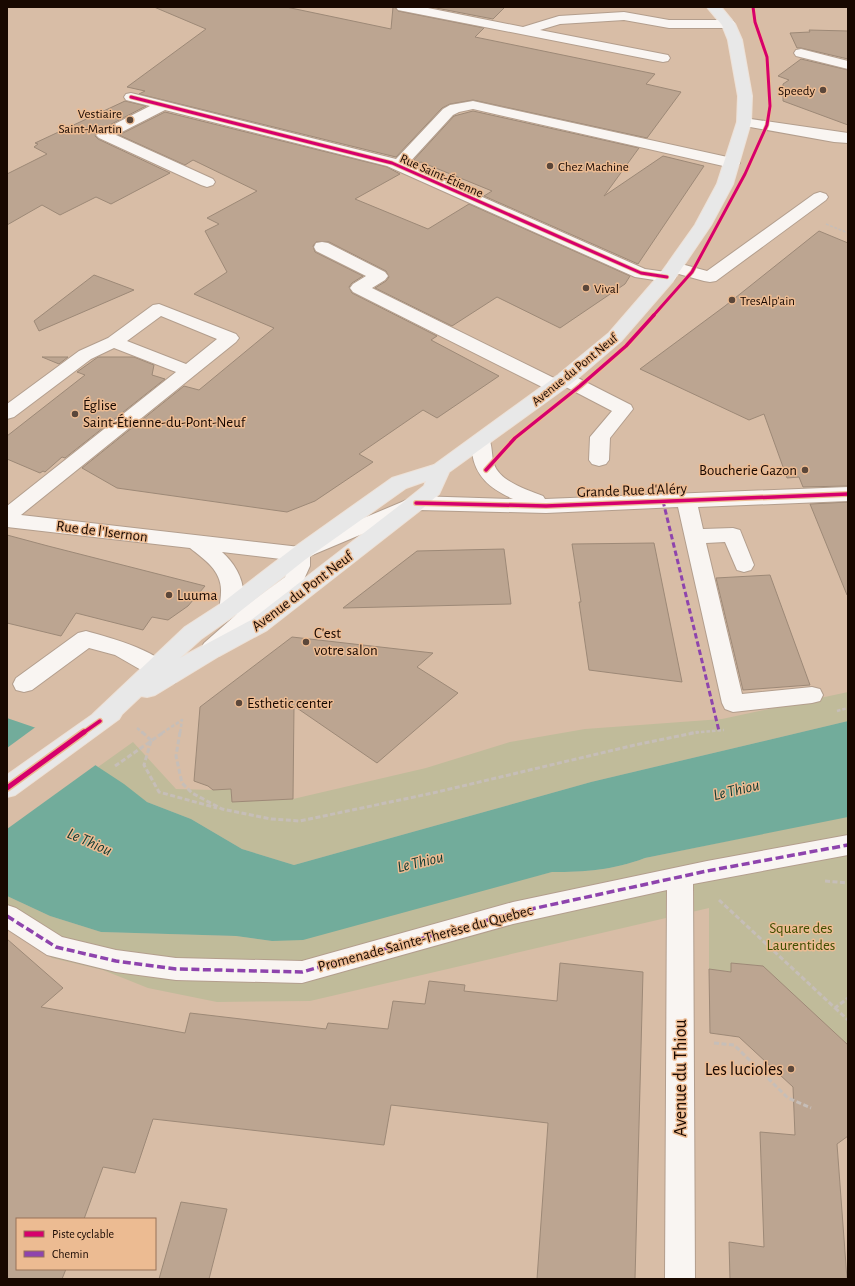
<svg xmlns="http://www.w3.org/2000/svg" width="855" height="1286" viewBox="0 0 855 1286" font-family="'Alegreya Sans',sans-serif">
	<rect width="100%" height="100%" fill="#d8bda6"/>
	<path fill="#c0bb9a" d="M848 692V721L591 782 294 865 242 849 191 819 147 802 98 767 133 742 176 789 213 790 231 789 232 802 293 799 426 768 510 742 585 729 722 719Z
		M848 816V1045L763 966 731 963V972L709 969V908L310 1001 217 1002 148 988 103 970 52 958 7 923V896L50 916 101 932 236 936 272 941 552 872C586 872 613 870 645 858Z"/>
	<path fill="#72ac9b" d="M7 718 42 730 124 784 147 802 191 819 242 849 294 865 591 782 848 721V817L645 858C613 870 586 872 552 872L303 940 272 941 236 936 101 932 50 916 7 896Z"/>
	<path fill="#d8bda6" d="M37 726 43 729 97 764 7 829V748Z"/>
	<path fill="#bca591" stroke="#9d8977" d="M154 7H286L391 29 393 7H395L398 11 484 28 475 37 655 74 646 84 681 92 647 138 473 100 450 104 442 108 396 157 139 94 145 91 127 87 206 29Z
		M431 7H505L493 19Z
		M809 30 848 31V59L801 48H797L790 33 810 32Z
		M801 59 848 70V125L783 101V84L789 80 778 76Z
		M125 101 146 106 98 131 95 136 98 139 170 173 111 204 96 197 60 215 42 205 7 225V174L47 154 34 147 38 144 35 143Z
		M473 111 639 148 604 196 663 156 704 166 638 264 484 196 492 191 421 162 415 165 411 163 454 116Z
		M165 112 387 167 400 174 355 199 428 229 469 204 630 276 625 284 560 328 497 297 452 326 375 288 386 281 389 277 386 271 329 242H316L313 246 315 252 363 276 352 283 349 287 352 293 437 336 431 340 499 376 437 418 423 410 359 454 373 462 315 501 287 512 117 488 82 468 184 386 199 390 274 328 194 294 227 272 205 231 219 224 207 218 257 191 193 160 185 165 119 135Z
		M819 231 848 243V486L803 487 799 477 787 478 764 414 749 420 640 369 725 306Z
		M94 275 134 290 39 331 34 321Z
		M42 357H68L59 364Z
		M98 357H134L154 365 152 375 165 379 65 458 62 457 45 472 43 471 40 473 7 459V436L85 375 77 372Z
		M848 502V595H847L810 504Z
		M7 535 48 546 205 586 188 606 168 620 152 617 143 630 76 613 61 636 7 623Z
		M654 543 682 682 589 670 579 602H581L572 544Z
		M504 549 511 604 343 608 417 551Z
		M770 575 810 685 743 690 716 578Z
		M292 637 433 653 417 667 458 693 377 763 294 706 293 799 232 802 231 789 213 790 208 786 194 781 200 707Z
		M7 939 63 988 41 1007 185 1033 190 1013 326 1029 328 1023 388 1029 393 1001 425 1004 429 981 465 985 464 991 557 1001 560 963 643 972 635 1279H537L548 1123 391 1105 384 1145 153 1119 135 1173 103 1167 84 1219H17V1269H66L62 1279H7Z
		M731 963 763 966 848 1045V1136L837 1144 847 1279H730L729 1242 764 1247 760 1132 795 1135 793 1087 739 1037 710 1033 709 969 731 972Z
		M181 1202 227 1209 209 1279H159Z"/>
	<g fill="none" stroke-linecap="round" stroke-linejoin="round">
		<defs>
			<path id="minor" d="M396 7H423L523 27 559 16 624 12 669 20H728L733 21 735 24 733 27 728 28H669L624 20 560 24 540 30 668 55 670 58 668 61 663 62 403 11 398 10Z
				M801 49 848 61V69L796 56 794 53 796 50Z
				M131 93 396 159 443 109 450 105 473 101 732 158 737 160 740 163 737 166 732 168 473 109 459 112 453 115 408 164 645 269 673 273 676 277 673 281 667 282 635 277 387 166 165 110 116 135 213 179 215 182 213 185 207 187 201 185 99 138 96 135 99 132 150 106 126 100 124 97 126 94Z
				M744 118 848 133V143L834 142 739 125 737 122 739 119Z
				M820 192 826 194 828 197 826 200 716 281 710 282 704 281 668 271 666 267 668 263 674 262 707 271 814 194Z
				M322 242 328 243 385 272 388 276 385 280 372 288 556 379 558 375 565 373 572 375 631 405 633 409 610 438 609 460 606 464 599 466 592 464 589 460 590 437 612 411 564 386 562 390 555 392 548 390 353 292 350 288 353 284 366 276 316 251 314 247 316 243Z
				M159 304 236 334 239 338 236 342 21 515 300 547 302 544 416 496 513 499C491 489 475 477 472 452 472 446 471 442 474 437L481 435 488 437C493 445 491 455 494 464 500 482 528 490 543 496L545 499 848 487V501L698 507 703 529 733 528 740 530 754 565 751 570 744 572 737 570 725 542 706 543 742 694 812 687 820 689 823 695 820 701 812 703 733 712 725 709 722 703 678 507 546 513 419 510 310 556V566L301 586 259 618 220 655 212 657 204 655 201 649 204 643 237 614 230 616 222 613C218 606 221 601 221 592 222 571 205 560 190 548L7 527V506L176 372 114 348 91 359 14 417 7 419V404L79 351 108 338 153 305ZM161 316 217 339 186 364 127 341ZM222 552 289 560 290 566 285 577 238 612C251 591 238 566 222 552Z
				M86 631C112 638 164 652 178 677L175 683 167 685 159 683 148 674 115 655 89 648 32 690 24 692 16 690 13 684 16 678 78 633Z
				M848 835V855L693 884 695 1279H665L667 890 513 924 302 983 176 980 116 972 47 955 7 929V905L16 908 62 937 116 950 176 958 302 961 513 902 707 861Z"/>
			<path id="major" d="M707 7H721L735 24 742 40 752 96 751 122 733 184 711 225 673 281 621 341 572 383 449 472 439 494 423 508 267 630 219 656 155 695 147 697 141 696 122 714 119 719 15 795 7 797V775L92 715 185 627 222 603 292 549 392 478 434 465 558 375 609 333 661 273 695 225 717 184 737 122 738 96 728 40 722 25ZM426 481 424 486 409 498 251 620 180 658 201 639 238 613 306 559 406 488Z"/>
		</defs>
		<use href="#minor" stroke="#b39e8d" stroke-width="2"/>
		<use href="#major" stroke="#ede1d7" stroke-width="2"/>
		<path stroke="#c6beb8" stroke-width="1.5" stroke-dasharray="3 1.5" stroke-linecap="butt" d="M826 224 848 233"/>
		<path stroke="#c6beb8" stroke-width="2.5" stroke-dasharray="3.5 2" stroke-linecap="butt" d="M837 711 848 708
			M137 728 143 733
			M162 733 182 720 180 733
			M690 733 724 730"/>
		<path stroke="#c6beb8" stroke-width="3" stroke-dasharray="5 2.5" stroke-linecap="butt" d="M142 732 152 741
			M180 732 176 756 182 783 192 793 222 809 271 819 300 821 433 793 635 745 698 732
			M151 741 144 765 159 792 217 808
			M115 766 164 732
			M825 881 848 883
			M719 900 835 1008 848 998
			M835 1008 848 1020
			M714 1043 734 1045 788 1098 811 1108"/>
		<use href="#minor" fill="#f9f5f2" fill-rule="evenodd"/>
		<use href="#major" fill="#e8e8e8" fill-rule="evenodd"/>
		<path stroke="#8e44ad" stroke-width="3" stroke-dasharray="5.5 3" stroke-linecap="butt" d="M663 501 719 731"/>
		<path stroke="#8e44ad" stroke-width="3.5" stroke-dasharray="8 3.5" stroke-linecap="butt" d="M7 916 56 947 116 961 176 969 302 972 513 913 707 871 848 845"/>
		<defs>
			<path id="cycleway-far2" d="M131 97 392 163 641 273 667 277
				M653 316 692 272 745 174 767 125 770 106 767 57 755 22 753 7"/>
			<path id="cycleway-far1" d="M486 470 515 438 580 386 626 346 654 315
				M416 503 546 506 848 494
				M83 733 100 721"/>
			<path id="cycleway" d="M7 788 84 732"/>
		</defs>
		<use href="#cycleway-far2" stroke="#ecbb92" stroke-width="4.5"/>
		<use href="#cycleway-far1" stroke="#ecbb92" stroke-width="6"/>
		<use href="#cycleway" stroke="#ecbb92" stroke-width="8"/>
		<use href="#cycleway-far2" stroke="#d6006c" stroke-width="3"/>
		<use href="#cycleway-far1" stroke="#d6006c" stroke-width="3.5"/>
		<use href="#cycleway" stroke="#d6006c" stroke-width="5"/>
	</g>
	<g fill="#5b473a" stroke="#ecbb92" stroke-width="1.5">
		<circle cx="823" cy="90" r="4"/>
		<circle cx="130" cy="120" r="4"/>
		<circle cx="550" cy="166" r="4"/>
		<circle cx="586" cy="288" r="4"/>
		<circle cx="732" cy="300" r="4"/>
		<circle cx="75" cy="414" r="4"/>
		<circle cx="805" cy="470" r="4"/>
		<circle cx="169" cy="595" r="4"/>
		<circle cx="306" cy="642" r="4"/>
		<circle cx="239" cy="703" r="4"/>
		<circle cx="791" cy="1069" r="4"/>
	</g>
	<g text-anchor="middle" stroke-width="3" stroke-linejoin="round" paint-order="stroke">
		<g font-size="13" fill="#180800" stroke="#ecbb92" text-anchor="start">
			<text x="815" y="95" text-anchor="end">Speedy</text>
			<text x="122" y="118" text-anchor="end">Vestiaire<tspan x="122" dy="15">Saint-Martin</tspan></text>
			<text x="558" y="171">Chez Machine</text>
			<text x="594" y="293">Vival</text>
			<text x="740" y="305">TresAlp'ain</text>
		</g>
		<g font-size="13" fill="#180800" stroke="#ecbb92">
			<text transform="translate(442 175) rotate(24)" y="5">Rue Saint-Étienne</text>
			<text transform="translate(574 369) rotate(-39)" y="5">Avenue du Pont Neuf</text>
		</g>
		<g font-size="15" fill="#180800" stroke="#ecbb92" text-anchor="start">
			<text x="83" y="410">Église<tspan x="83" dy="17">Saint-Étienne-du-Pont-Neuf</tspan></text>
			<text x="797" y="475" text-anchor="end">Boucherie Gazon</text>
			<text x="177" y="600">Luuma</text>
			<text x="314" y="638">C'est<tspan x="314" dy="17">votre salon</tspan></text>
			<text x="247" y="708">Esthetic center</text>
		</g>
		<g font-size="15" fill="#180800" stroke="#ecbb92">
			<text transform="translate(632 490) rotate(-2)" y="5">Grande Rue d'Aléry</text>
			<text transform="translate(102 531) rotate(7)" y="5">Rue de l'Isernon</text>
			<text transform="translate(302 591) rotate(-37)" y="5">Avenue du Pont Neuf</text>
			<text transform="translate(425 938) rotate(-15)" y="5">Promenade Sainte-Therèse du Quebec</text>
		</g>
		<g font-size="15" fill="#3f4e00" stroke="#ecbb92">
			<text x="801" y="933">Square des<tspan x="801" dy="17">Laurentides</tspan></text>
		</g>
		<g font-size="16" font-style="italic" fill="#0b3831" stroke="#ecbb92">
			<text transform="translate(736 789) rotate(-13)" y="6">Le Thiou</text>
			<text transform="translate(90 841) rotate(24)" y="6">Le Thiou</text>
			<text transform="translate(420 861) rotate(-13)" y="6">Le Thiou</text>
		</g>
		<g font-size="18" fill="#180800" stroke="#ecbb92" text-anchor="end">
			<text x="783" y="1075">Les lucioles</text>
		</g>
		<g font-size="18" fill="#180800" stroke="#ecbb92">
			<text transform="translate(680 1078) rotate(-90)" y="6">Avenue du Thiou</text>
		</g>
	</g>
	<rect width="855" height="1286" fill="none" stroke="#180800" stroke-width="16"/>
	<rect x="16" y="1218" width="140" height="52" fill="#ecbb92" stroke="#977358"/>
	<rect x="24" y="1231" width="20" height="6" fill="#d6006c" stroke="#977358"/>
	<text x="52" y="1238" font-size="12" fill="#180800">Piste cyclable</text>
	<rect x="24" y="1251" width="20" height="6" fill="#8e44ad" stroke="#977358"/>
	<text x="52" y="1258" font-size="12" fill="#180800">Chemin</text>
</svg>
